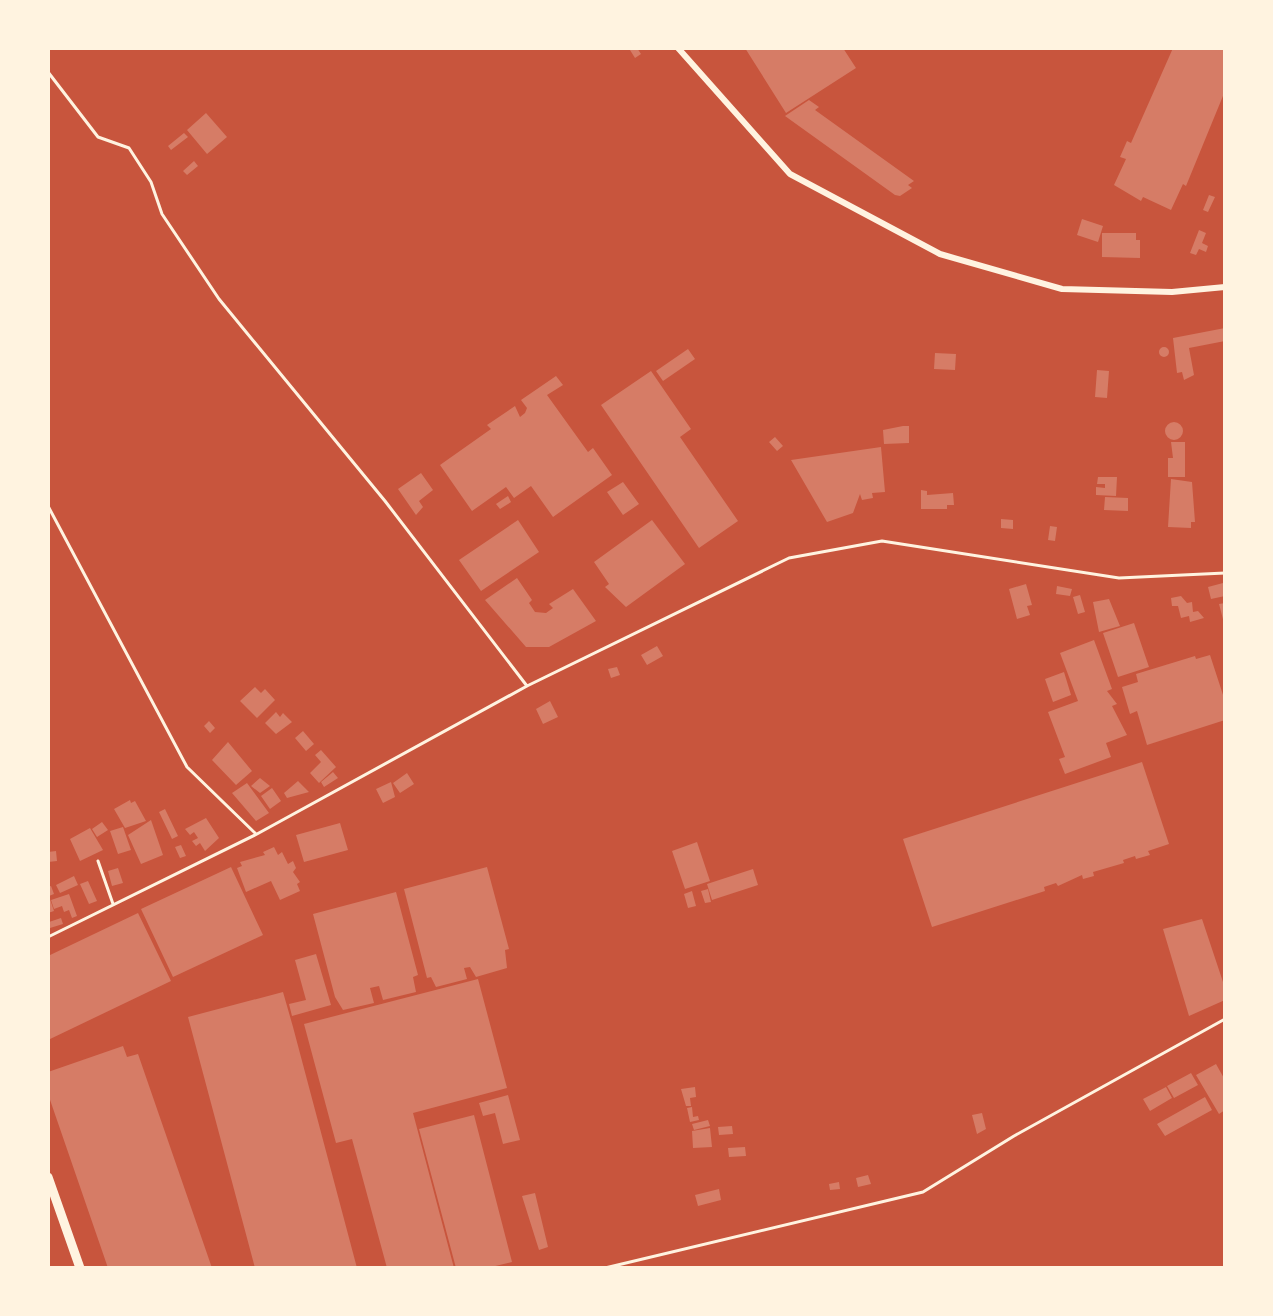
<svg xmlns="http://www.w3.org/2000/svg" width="1273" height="1316" viewBox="0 0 1273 1316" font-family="Commissioner,sans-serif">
	<rect width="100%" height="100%" fill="#c8553d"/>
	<path fill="#d67c66" d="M637 48 641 54 635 58 630 50Z
		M745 48H843L856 68 786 113Z
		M1173 48H1225V91L1186 186 1183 184 1171 210 1143 197 1141 201 1114 185 1126 159 1120 157 1127 141 1131 143Z
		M809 100 819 107 815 110 914 181 908 185 912 188 900 196 895 195 785 116Z
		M206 113 227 137 207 154 187 130Z
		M184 133 188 137 171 150 168 146Z
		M194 161 198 166 187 175 183 171Z
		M1209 195 1215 197 1208 212 1203 210Z
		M1082 219 1103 226 1098 242 1077 235Z
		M1199 230 1206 233 1202 243 1208 246 1206 252 1199 249 1196 255 1190 253Z
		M1102 233H1136V240H1140V258L1102 257Z
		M1225 328V341L1189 348 1194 375 1184 380 1182 372 1177 373 1173 338Z
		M1159 352a5 5 0 1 1 10 0a5 5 0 1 1-10 0Z
		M688 349 695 359 663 381 656 371Z
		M935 353 956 354 955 370 934 369Z
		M1097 370 1109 371 1107 398 1095 397Z
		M651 371 691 429 680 437 738 521 699 548 601 405Z
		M556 376 563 385 547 395 588 452 593 448 612 475 553 517 531 486 514 498 506 487 472 511 440 465 491 429 487 425 515 406 520 417 525 413 527 408 521 400Z
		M1165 431a9 9 0 1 1 18 0a9 9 0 1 1-18 0Z
		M903 426H909V443L884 444 883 430Z
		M775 437 783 446 777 451 769 442Z
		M1171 442H1185V477H1168V458H1173Z
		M881 447 885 492 872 493 873 498 862 500 860 494 853 513 827 522 791 460Z
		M421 473 433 490 419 501 423 507 416 515 398 489Z
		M1098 477H1117L1116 496 1096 495V487L1105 488V484H1097Z
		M1171 479 1192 482 1195 522H1191V528L1168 527Z
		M623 482 639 504 623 515 607 492Z
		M921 490 927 491V495L953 493 954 505H947V509H921Z
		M508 496 511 502 500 509 496 504Z
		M1105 497 1128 498V511L1104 510Z
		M1001 519 1013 520V529L1001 528Z
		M518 520 539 552 481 591 459 560Z
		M652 520 685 564 626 607 605 587 609 584 594 562Z
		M1050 526 1057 527 1055 541 1048 540Z
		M517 578 532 600 529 603 535 612 546 613 553 608 549 604 573 589 596 621 549 647H526L485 600Z
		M1223 583 1225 596 1211 599 1208 587Z
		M1026 584 1032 605 1027 606 1030 615 1017 619 1009 589Z
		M1057 586 1072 589 1070 596 1056 594Z
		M1080 595 1085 612 1078 614 1073 597Z
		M1181 596 1187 603 1192 602 1193 612 1198 611 1204 618 1190 622 1189 616 1181 618 1178 606H1172L1171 598Z
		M1109 599 1120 626 1099 632 1093 602Z
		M1225 603V622L1224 623 1219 604Z
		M1134 623 1149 667 1118 677 1103 633Z
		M1094 640 1112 689 1107 691 1117 704 1112 706 1127 735 1106 743 1111 757 1065 774 1059 759 1065 757 1048 712 1078 701 1060 653Z
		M657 646 663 656 647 665 641 655Z
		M1210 655 1225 701V720L1147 745 1137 711 1130 714 1122 687 1138 682 1136 674 1195 656 1196 659Z
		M617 667 620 675 611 678 608 669Z
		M1064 672 1071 695 1053 702 1045 679Z
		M255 687 261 693 265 689 275 700 257 718 240 701Z
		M550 701 558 717 543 724 536 709Z
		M276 712 280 717 283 713 292 722 276 734 265 723Z
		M209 721 215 728 210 733 204 726Z
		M303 731 314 744 306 751 295 738Z
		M228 742 252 771 236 785 212 760Z
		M321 750 336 767 319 783 310 773 321 762 315 755Z
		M1142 762 1169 844 1148 851 1150 855 1136 859 1135 856 1123 860 1124 863 1093 872 1094 876 1083 879 1082 875 1058 886 1056 883 1044 887 1045 891 932 927 903 839Z
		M333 772 338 778 324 787 321 782Z
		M407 773 414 784 400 793 393 783Z
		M260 778 270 786 260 793 251 786Z
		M298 781 309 792 287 798 284 793Z
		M391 782 395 797 383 803 376 789Z
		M247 783 269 813 256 821 232 793Z
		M272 788 281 801 270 809 261 796Z
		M130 800 131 803 135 801 146 821 125 828 114 809Z
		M165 809 178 836 172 839 159 812Z
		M206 818 219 838 205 851 200 843 196 846 192 841 198 838 194 832 190 835 185 829Z
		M151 820 163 855 141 864 128 835Z
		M102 822 108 830 97 837 92 829Z
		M340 823 348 850 304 862 296 835Z
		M123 827 131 850 118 854 110 831Z
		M90 828 103 850 80 861 70 839Z
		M697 842 710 881 685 889 672 851Z
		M181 845 186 856 180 858 175 847Z
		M274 847 278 855 282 852 288 864 293 861 296 868 293 872 300 882 297 884 300 891 280 900 271 881 246 892 237 868 242 866 240 862 265 855 263 852Z
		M56 851 57 861 48 862V852Z
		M231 867 263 935 173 977 141 909Z
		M487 867 509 949 505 950 507 968 476 977 470 967 464 968 467 979 436 987 431 977 427 978 404 889Z
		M118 868 123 883 112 886 108 871Z
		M753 869 758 885 712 900 707 884Z
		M74 876 78 885 60 893 56 885Z
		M88 881 97 901 89 904 80 884Z
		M51 886 54 894 49 896 54 911 48 913V887Z
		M708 889 711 902 705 903 701 891Z
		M692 891 696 906 688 908 684 894Z
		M396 892 418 975 413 977 416 992 383 1000 379 986 370 988 374 1003 343 1010 335 997 313 914Z
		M69 894 77 916 72 918 69 910 64 912 62 906 54 909 51 900Z
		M138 913 171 981 48 1040V956Z
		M61 918 63 924 50 928 49 922Z
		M1202 919 1225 988V1000L1189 1016 1163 929Z
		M316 954 331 1005 292 1016 289 1004 306 1000 295 960Z
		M478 979 507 1088 413 1113 454 1268H387L352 1139 336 1143 304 1024Z
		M283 992 293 1027 357 1268H255L188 1017Z
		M123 1046 127 1057 138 1054 212 1268H108L48 1094V1072Z
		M1216 1064 1225 1080V1110L1219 1114 1196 1075Z
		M1191 1073 1198 1085 1174 1098 1167 1086Z
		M695 1087 696 1097 690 1098 691 1106H686L681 1089Z
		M1166 1087 1172 1098 1150 1111 1143 1099Z
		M508 1095 520 1140 503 1144 495 1113 483 1116 479 1103Z
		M1205 1097 1212 1110 1165 1136 1157 1124Z
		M692 1107 693 1117 698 1116 699 1120 690 1122 687 1108Z
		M982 1113 986 1129 977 1134 972 1115Z
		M474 1115 512 1262 487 1268H456L419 1129Z
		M708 1120 710 1126 694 1130 692 1124Z
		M732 1126 733 1134 719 1135 718 1127Z
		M710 1128 712 1147 693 1148 692 1131Z
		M745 1147 746 1156 729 1157 728 1148Z
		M868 1175 871 1184 858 1187 856 1178Z
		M839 1182 840 1189 830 1190 829 1184Z
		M719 1189 721 1200 698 1206 695 1195Z
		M535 1193 548 1247 539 1250 522 1196Z"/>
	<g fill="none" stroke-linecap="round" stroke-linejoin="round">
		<path stroke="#fff3e0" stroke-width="3" d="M48 72 98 137 129 148 151 182 162 214 219 299 385 501 527 686
			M48 506 187 767 256 834
			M98 861 113 904
			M48 937 257 834 527 686 789 558 882 541 1119 578 1225 573
			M605 1268 923 1192 1014 1136 1225 1019"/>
		<path stroke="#fff3e0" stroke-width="6" d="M678 48 790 174 940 254 1062 289 1172 292 1225 287"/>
		<path stroke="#fff3e0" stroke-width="9" d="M48 1177 80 1268"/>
	</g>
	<rect width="1273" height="1316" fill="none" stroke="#fff3e0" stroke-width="100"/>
</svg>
